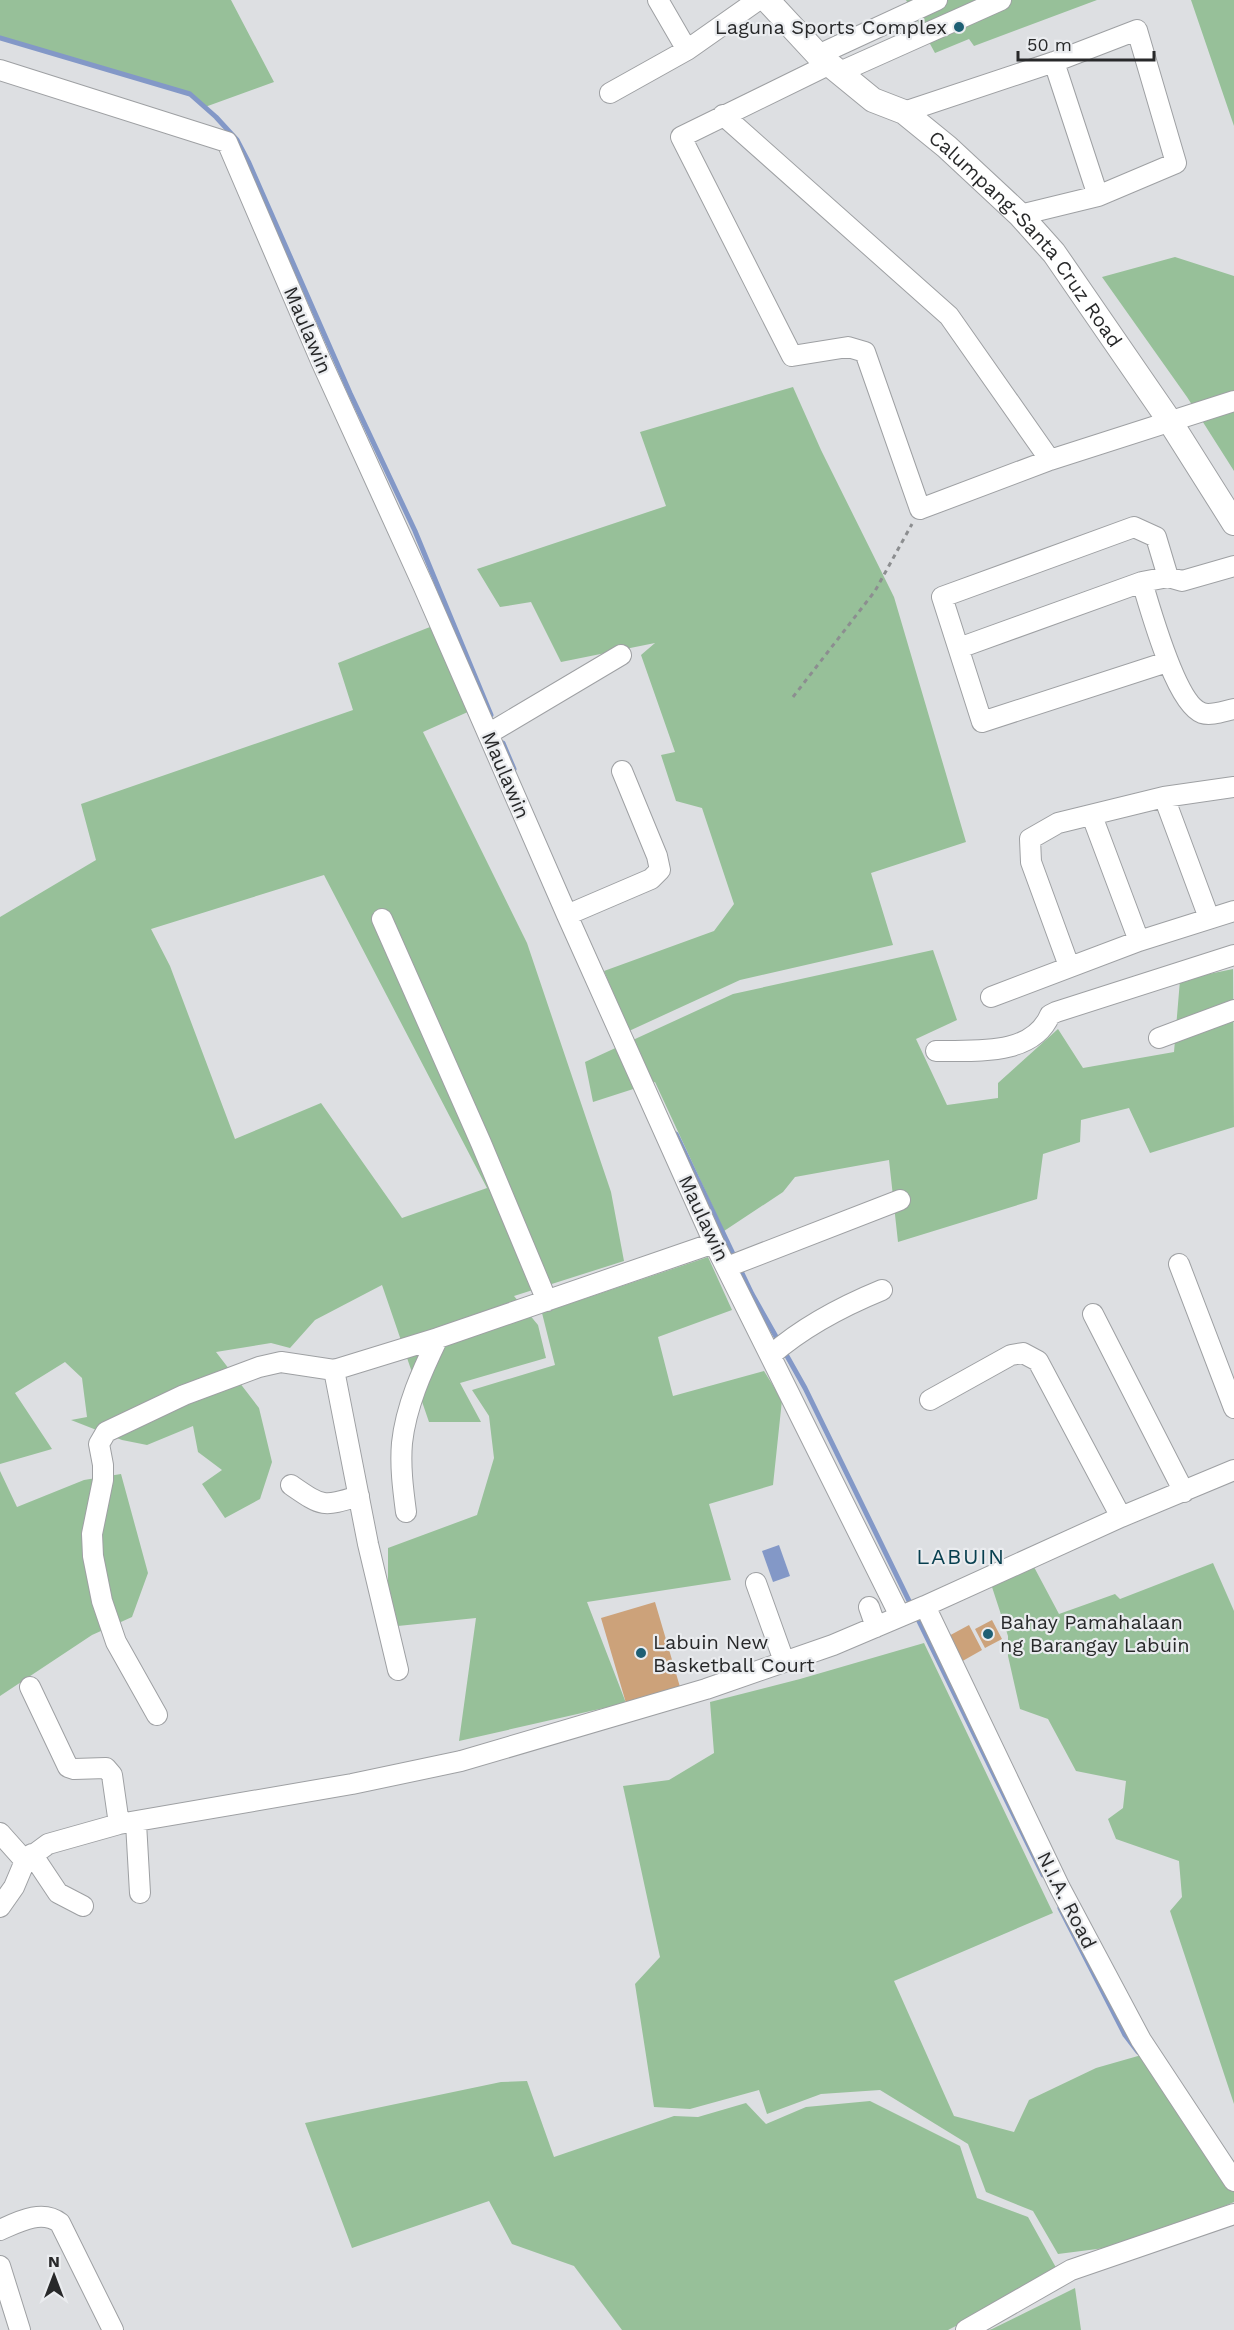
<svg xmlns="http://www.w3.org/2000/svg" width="1234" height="2330" viewBox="0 0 1234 2330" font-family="'Work Sans',sans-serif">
	<rect width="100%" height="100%" fill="#dddfe2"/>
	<path fill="#97c099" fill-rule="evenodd" d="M0 0H231L274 82 205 107 190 94 0 38Z
		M906 0H1097L974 46 969 39 935 53Z
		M1191 0H1234V126Z
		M1175 257 1234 276V471L1187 397 1102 277Z
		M793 387 821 450 894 597 966 842 871 873 893 945 740 980 629 1031 604 971 714 931 734 904 702 808 676 801 661 755 675 752 641 655 655 643 561 662 531 602 500 607 477 569 666 506 640 432Z
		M430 627 470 711 423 732 527 943 611 1192 624 1261 514 1296 538 1325 546 1358 460 1383 481 1422H429L382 1285 315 1320 290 1348 271 1343 216 1352 259 1408 272 1462 260 1499 225 1518 202 1484 222 1470 198 1452 193 1426 147 1445 122 1440 71 1420 87 1417 82 1378 65 1362 15 1393 52 1449 0 1464V917L96 860 81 804 353 710 338 663ZM324 875 487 1188 402 1218 321 1103 235 1139 170 966 151 929Z
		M933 950 957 1020 916 1039 947 1105 998 1098V1083L1058 1029 1083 1068 1174 1052 1180 980 1233 969 1234 1127 1150 1153 1129 1108 1081 1120 1080 1142 1043 1154 1037 1199 898 1242 889 1160 795 1177 783 1192 724 1231 655 1082 593 1102 585 1062 733 994Z
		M708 1257 732 1310 658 1337 673 1396 764 1371 782 1400 773 1485 709 1504 731 1580 587 1602 626 1703 459 1741 476 1618 388 1627V1548L477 1515 494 1458 489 1416 472 1390 555 1365 542 1313Z
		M0 1471 17 1507 84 1480 121 1474 148 1573 132 1617 92 1635 0 1696Z
		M1213 1563 1234 1611V2104L1170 1911 1182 1897 1179 1861 1116 1839 1108 1819 1123 1808 1126 1781 1076 1771 1048 1719 1020 1709 1008 1656V1636L992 1587 1034 1567 1059 1614 1115 1594 1120 1599Z
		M924 1643 1053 1913 894 1981 954 2116 1014 2132 1029 2100 1096 2068 1145 2054 1234 2161V2202L1136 2244 1058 2254 1033 2211 986 2192 968 2144 880 2090 821 2094 767 2114 759 2090 690 2109 654 2107 635 1984 660 1957 623 1786 669 1780 714 1753 710 1702 800 1679Z
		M527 2081 554 2157 674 2116 698 2117 746 2103 766 2124 806 2107 870 2101 960 2146 977 2198 1028 2217 1059 2273 948 2330H622L574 2266 512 2244 489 2201 352 2248 305 2123 501 2082Z
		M1075 2288 1081 2330H989L992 2329Z"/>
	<path fill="#8398c7" d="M779 1545 790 1576 773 1582 762 1551Z"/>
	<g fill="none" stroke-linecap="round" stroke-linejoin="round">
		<path stroke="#8398c7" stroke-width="5" d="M0 38 190 94 216 117 237 140 249 163 350 393 415 531 491 715
			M503 743 514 769
			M676 1134 735 1258
			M739 1267 752 1294 805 1388 1043 1875
			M1060 1908 1125 2035 1138 2052"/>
	</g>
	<path fill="#cca27a" d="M655 1602 680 1687 626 1703 601 1618Z
		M992 1620 1002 1639 985 1648 975 1629Z
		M969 1625 982 1650 959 1663 945 1638Z"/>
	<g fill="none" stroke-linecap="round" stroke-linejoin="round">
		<defs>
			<path id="minor" d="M658 0 687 50
				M818 55 937 0
				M1054 62 1098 196
				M830 64 681 137 792 356 848 347 865 352 920 509 1050 460 1234 401
				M0 70 227 142 321 361 423 585 567 915 714 1243 900 1616
				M840 72 1001 0
				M610 93 687 50 758 0
				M904 112 1054 62 1137 30 1176 163 1098 196 1020 215
				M723 115 949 316 1050 460
				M1142 582C1150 608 1176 704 1202 713 1211 716 1224 711 1234 709
				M959 648 1142 582 1168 577 1182 581 1234 566
				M1167 662 982 722 942 597 1134 527 1156 537 1168 577
				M488 734 621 655
				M1164 797 1209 918
				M1092 816 1139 941
				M567 915 651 879 660 870 657 856 622 771
				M382 919 481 1143 547 1301
				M1069 966 1031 862 1030 839 1058 823 1164 797 1234 787
				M991 997 1139 941 1234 911
				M1159 1038 1234 1010
				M936 1051C974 1050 1032 1057 1050 1015L1056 1012 1234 955
				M1179 1264 1234 1408
				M727 1267 900 1200
				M1093 1314 1184 1492
				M771 1355C803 1327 843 1306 882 1290
				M930 1400 1011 1355 1023 1353 1038 1361 1121 1517
				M291 1485C323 1507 322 1507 359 1496
				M406 1512C403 1489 400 1466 402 1443 406 1406 422 1371 438 1338
				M756 1583 784 1661
				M925 1606 1060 1888 1141 2040 1234 2181
				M869 1607 876 1627
				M398 1670 368 1544 334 1370 438 1338 714 1243
				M30 1687 68 1767 74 1769 106 1768 112 1775 119 1824
				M157 1715 116 1642 102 1601 93 1556 92 1534 103 1480V1465L99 1444 106 1432 184 1395 259 1367 281 1362 334 1370
				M136 1823 140 1893
				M0 1833 25 1861
				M32 1854 58 1893 83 1906
				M0 1907 14 1887 25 1861 48 1844 119 1824 352 1784 461 1761 706 1689 833 1645 925 1606 1121 1517 1234 1470
				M0 2230C18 2222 42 2209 60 2223L113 2330
				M0 2266 20 2330
				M966 2330 1071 2270 1234 2214"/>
			<g id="major">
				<path id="s1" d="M767 0 818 55 873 100 904 112 947 147 1020 215 1054 253 1169 420 1234 523"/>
			</g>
		</defs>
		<use href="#minor" stroke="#9ea0a3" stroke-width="22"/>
		<use href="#major" stroke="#9ea0a3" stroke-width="26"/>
		<path stroke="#8c8e90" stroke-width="3" stroke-dasharray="4.5 4.5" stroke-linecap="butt" d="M793 697 875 591 912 524"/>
		<use href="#minor" stroke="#fff" stroke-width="20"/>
		<use href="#major" stroke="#fff" stroke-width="24"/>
	</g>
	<g fill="#1e5f74" stroke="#eaecef" stroke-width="2">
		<circle cx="959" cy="27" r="6"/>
		<circle cx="988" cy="1634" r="6"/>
		<circle cx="641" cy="1653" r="6"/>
	</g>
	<g text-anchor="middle" stroke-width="4.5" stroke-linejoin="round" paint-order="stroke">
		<g font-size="20" fill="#28292a" stroke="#eaecef" text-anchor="start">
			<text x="947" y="34" text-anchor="end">Laguna Sports Complex</text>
			<text x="1000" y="1629">Bahay Pamahalaan<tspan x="1000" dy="23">ng Barangay Labuin</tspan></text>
			<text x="653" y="1649">Labuin New<tspan x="653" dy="23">Basketball Court</tspan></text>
		</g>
		<g font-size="20" fill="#28292a" stroke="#eaecef">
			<text dy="7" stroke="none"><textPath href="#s1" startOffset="356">Calumpang-Santa Cruz Road</textPath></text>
			<text transform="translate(308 330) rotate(67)" y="7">Maulawin</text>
			<text transform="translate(506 775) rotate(67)" y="7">Maulawin</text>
			<text transform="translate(704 1218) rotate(65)" y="7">Maulawin</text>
			<text transform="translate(1067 1900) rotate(63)" y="7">N.I.A. Road</text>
		</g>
		<g font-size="22" letter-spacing="1.5" fill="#073f4f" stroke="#eaecef">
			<text x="961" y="1564">LABUIN</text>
		</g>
	</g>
	<g transform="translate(54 2276)" stroke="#eaecef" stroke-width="4.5" paint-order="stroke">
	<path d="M0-4.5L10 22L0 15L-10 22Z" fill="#28292a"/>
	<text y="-9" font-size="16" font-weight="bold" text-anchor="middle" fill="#28292a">N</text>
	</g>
	<path d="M1018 51v9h136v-9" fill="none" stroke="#28292a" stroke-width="3"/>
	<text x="1027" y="51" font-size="18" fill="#28292a" stroke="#eaecef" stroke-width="4.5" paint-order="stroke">50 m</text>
</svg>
